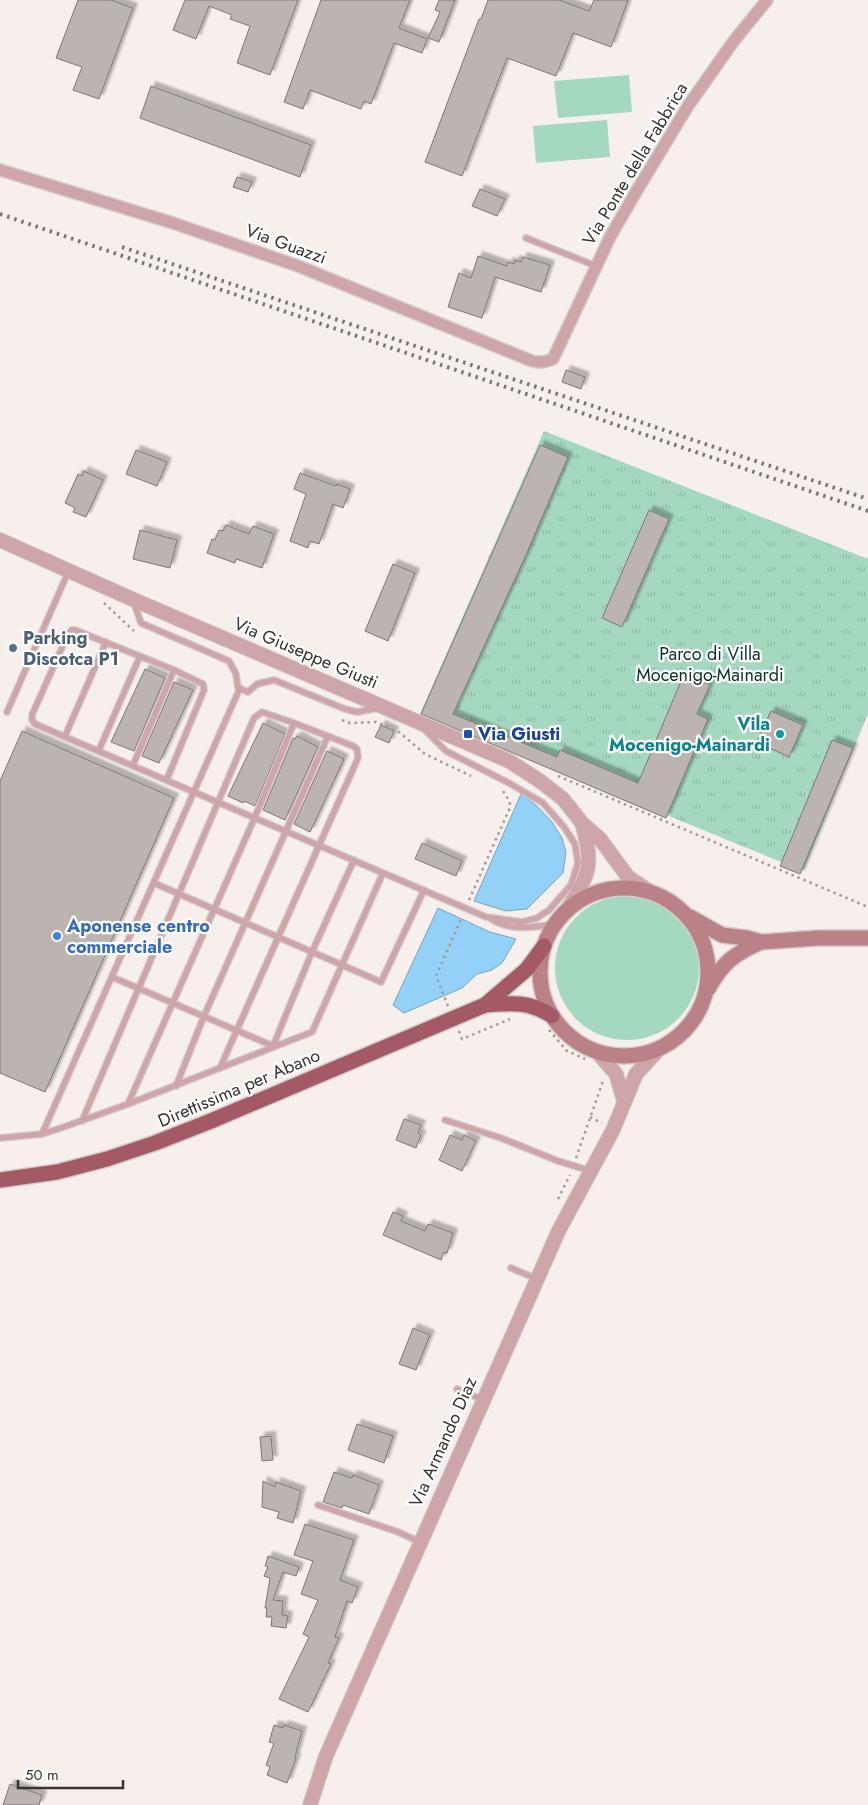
<svg xmlns="http://www.w3.org/2000/svg" width="868" height="1805" viewBox="0 0 868 1805" font-family="Jost,sans-serif">
	<defs>
		<pattern id="park-tufts" width="24" height="20" patternUnits="userSpaceOnUse" patternTransform="scale(1.25)"><rect width="24" height="20" fill="#a5d9bf"/><path d="M3 7l-1-3M5 7V3M7 7l1-3M15 17l-1-3M17 17v-4M19 17l1-3" fill="none" stroke="#8fbba5"/></pattern>
		<filter id="shadow"><feDropShadow dx="4.5" dy="-4.5" stdDeviation="1" flood-color="#0004"/></filter>
	</defs>
	<rect width="100%" height="100%" fill="#f7efec"/>
	<path fill="#a5d9bf" d="M629 75 632 112 558 118 554 81Z
		M607 120 610 157 536 163 533 126Z
		M555 968a72 72 0 1 1 144 0a72 72 0 1 1-144 0Z"/>
	<path fill="url(#park-tufts)" d="M544 431 868 559V714L803 871 420 714Z"/>
	<path fill="#94d1f8" stroke="#78a2bd" d="M521 794 537 806 552 822 562 838 566 852 563 873 527 909 506 911 474 901Z
		M438 908 490 932 516 939 502 963 492 970 477 974 462 988 404 1013 393 1005Z"/>
	<path fill="#bbb4b1" stroke="#7e7775" filter="url(#shadow)" d="M78 0H111L133 8 99 99 73 90 82 67 56 58Z
		M185 0H298L270 75 237 63 250 26 230 19 232 15 209 6 196 39 173 30Z
		M321 0H410L399 28 427 39 422 53 394 43 371 104 364 101 361 109 310 90 303 109 284 102Z
		M439 0H455L439 42 428 38 440 12 435 10Z
		M488 0H559L589 11 594 0H628L611 47 573 33 556 76 507 58 462 176 425 162 479 19H481Z
		M151 86 311 145 300 177 140 118Z
		M237 177 252 182 248 192 233 187Z
		M480 189 505 199 497 216 472 206Z
		M478 256 507 266 508 262 514 264 515 260 521 262 523 257 550 265 541 292 495 277 482 318 448 307 459 273 471 278Z
		M566 370 585 377 581 389 562 382Z
		M540 445 568 457 526 555 453 714 557 757 560 750 638 783 684 674 710 685 697 714 708 719 666 818 421 714Z
		M136 450 167 462 157 486 126 474Z
		M84 471 103 480 86 517 73 512 75 508 65 503 78 474 82 476Z
		M300 473 336 486 337 484 350 489 343 508 333 504 319 544 310 541 308 548 290 541 306 494 294 489Z
		M649 510 669 519 622 627 602 618Z
		M226 525 249 534 253 526 274 534 262 568 236 559 235 563 207 553 212 539 215 540 219 530 223 531Z
		M140 530 177 540 170 568 133 559Z
		M393 564 415 573 388 641 365 631Z
		M145 669 165 678 134 751 111 742Z
		M174 682 193 690 159 763 142 756Z
		M771 711 803 725 789 757 757 742Z
		M263 723 285 734 255 806 244 801 243 803 228 796Z
		M381 725 394 731 389 743 375 737Z
		M22 731 174 798 45 1092 0 1073V781Z
		M297 736 318 747 285 820 263 810 293 738 295 739Z
		M832 740 853 748 800 874 780 866Z
		M327 751 344 759 310 832 294 824Z
		M422 843 462 861 456 876 415 859Z
		M404 1119 421 1125 418 1133 421 1135 416 1148 396 1140Z
		M450 1135 462 1140 464 1135 476 1141 462 1171 439 1160Z
		M393 1212 403 1216 401 1221 425 1231 428 1224 453 1233 447 1253 444 1252 441 1260 383 1235Z
		M413 1328 430 1335 416 1370 399 1364Z
		M357 1424 393 1436 384 1463 348 1450Z
		M271 1436 273 1460 262 1461 260 1437Z
		M334 1472 352 1478 353 1475 379 1485 369 1514 343 1505 342 1508 323 1502Z
		M263 1481 275 1487 276 1482 301 1491 293 1523 277 1518 279 1512 262 1507Z
		M305 1524 354 1540 340 1580 358 1587 352 1603 347 1601 335 1637 339 1638 328 1663 331 1664 308 1712 279 1699 309 1637 303 1634 318 1600 301 1594 313 1561 294 1555Z
		M268 1556 299 1567 296 1576 283 1572 273 1600 283 1601 282 1615 288 1616 286 1628 271 1626 272 1617H266L267 1608H265L270 1578 264 1576 268 1567 265 1566Z
		M274 1725 283 1728 284 1725 302 1731 295 1757 296 1758 287 1783 267 1775 270 1767 266 1765 274 1743 269 1742Z
		M10 1784 42 1795 39 1805H3Z"/>
	<g fill="none" stroke-linecap="round" stroke-linejoin="round">
		<defs>
			<path id="service" d="M526 238 596 266
				M134 603 141 623 229 661 236 674 238 688 248 692 257 684 274 680 345 709 357 712 378 708
				M7 712 69 570
				M65 736 106 642
				M99 750 140 656
				M133 765 174 670
				M167 779 204 690 203 684 174 670 75 630H72L68 634 32 715V720L35 724 486 917 522 922 537 918 549 910 571 885 578 863 575 844 564 827 543 803 509 783 446 751 424 729
				M154 883 381 982 424 890
				M491 919C511 931 531 928 554 924
				M112 977 273 1046 312 952 354 860
				M176 1086 204 1016 328 736
				M128 1104 255 817 294 723
				M445 1120 501 1138 558 1161 591 1171
				M82 1121 254 718 262 712 294 723 353 746 357 749 358 758 220 1068
				M42 1134 240 688
				M0 1138 42 1134 61 1128 128 1104 312 1032 383 873
				M511 1268 537 1279
				M457 1389 483 1400
				M318 1505 398 1532 420 1542"/>
			<path id="minor" d="M0 170 173 223 298 266 532 361C541 363 545 362 553 359L610 237 636 192 688 106 733 42 767 0"/>
			<path id="tertiary" d="M0 540 132 599 509 761 540 781 563 799 582 823 600 839 628 877 649 891
				M568 908C591 872 593 864 582 823
				M597 1052 616 1074 624 1101
				M310 1805 326 1756 559 1230 613 1130 636 1074 659 1049"/>
			<path id="secondary" d="M540 972a84 84 0 1 1 168 0a84 84 0 1 1-168 0Z
				M690 917 722 935 747 938 761 942 818 938H868
				M708 989C723 962 734 954 761 942"/>
			<path id="trunk" d="M485 1005C512 1003 529 1001 552 1016
				M0 1180 57 1172 107 1159 155 1143 211 1121 485 1005 527 969 544 946"/>
		</defs>
		<use href="#service" stroke="#d4cdcb" stroke-width="8"/>
		<use href="#minor" stroke="#d4cdcb" stroke-width="14"/>
		<use href="#tertiary" stroke="#d4cdcb" stroke-width="16"/>
		<use href="#secondary" stroke="#d4cdcb" stroke-width="18"/>
		<use href="#trunk" stroke="#d4cdcb" stroke-width="18"/>
		<path stroke="#a19b99" stroke-width="2.5" stroke-dasharray="2.5 4" stroke-linecap="butt" d="M104 603 134 631
			M342 720 350 723 376 722 399 732 425 754 471 776
			M558 776 868 907
			M469 900 509 810 510 802 503 791
			M448 1006 436 976 462 917
			M549 1030 567 1051 585 1059
			M459 1031 462 1039 510 1019
			M590 1117 602 1123
			M576 1158 603 1081
			M558 1199 570 1175"/>
		<use href="#service" stroke="#cea6a9" stroke-width="5.5"/>
		<use href="#minor" stroke="#cea6a9" stroke-width="11"/>
		<use href="#tertiary" stroke="#cea6a9" stroke-width="14"/>
		<use href="#secondary" stroke="#ba8187" stroke-width="15"/>
		<use href="#trunk" stroke="#a45a64" stroke-width="15"/>
		<path stroke="#7a7573" stroke-width="4" stroke-dasharray="2.5 5" stroke-linecap="butt" d="M0 214 868 511
			M122 247 868 499"/>
	</g>
	<circle fill="#5c6f8a" stroke="#fff" stroke-width="2" cx="13" cy="648" r="5"/>
	<rect fill="#1a4fb4" stroke="#fff" stroke-width="2" x="463" y="729" width="10" height="10" rx="2.5"/>
	<circle fill="#0f9aa8" stroke="#fff" stroke-width="2" cx="780" cy="734" r="5"/>
	<circle fill="#3f7fe0" stroke="#fff" stroke-width="2" cx="57" cy="936" r="5"/>
	<g text-anchor="middle" stroke-width="4.5" stroke-linejoin="round" paint-order="stroke">
		<g font-size="18" fill="#363332" stroke="#fff">
			<text transform="translate(635 164) rotate(-59)" y="6">Via Ponte della Fabbrica</text>
			<text transform="translate(286 244) rotate(20)" y="6">Via Guazzi</text>
			<text transform="translate(306 653) rotate(23)" y="6">Via Giuseppe Giusti</text>
			<text transform="translate(239 1088) rotate(-23)" y="6">Direttissima per Abano</text>
			<text transform="translate(443 1442) rotate(-66)" y="6">Via Armando Diaz</text>
		</g>
		<g font-size="18" font-weight="bold" fill="#4e5e75" stroke="#fff" text-anchor="start">
			<text x="23" y="644">Parking<tspan x="23" dy="21">Discotca P1</tspan></text>
		</g>
		<g font-size="18" fill="#0a3222" stroke="#fff">
			<text x="710" y="660">Parco di Villa<tspan x="710" dy="21">Mocenigo-Mainardi</tspan></text>
		</g>
		<g font-size="18" font-weight="bold" fill="#0d838f" stroke="#fff" text-anchor="end">
			<text x="770" y="730">Vila<tspan x="770" dy="21">Mocenigo-Mainardi</tspan></text>
		</g>
		<g font-size="18" font-weight="bold" fill="#164399" stroke="#fff" text-anchor="start">
			<text x="478" y="740">Via Giusti</text>
		</g>
		<g font-size="18" font-weight="bold" fill="#366cbe" stroke="#fff" text-anchor="start">
			<text x="67" y="932">Aponense centro<tspan x="67" dy="21">commerciale</tspan></text>
		</g>
	</g>
	<path d="M18 1780v8h105v-8" fill="none" stroke="#363332" stroke-width="2.5"/>
	<text x="25" y="1780" font-size="15" fill="#363332" stroke="#ffffff" stroke-width="4" paint-order="stroke">50 m</text>
</svg>
